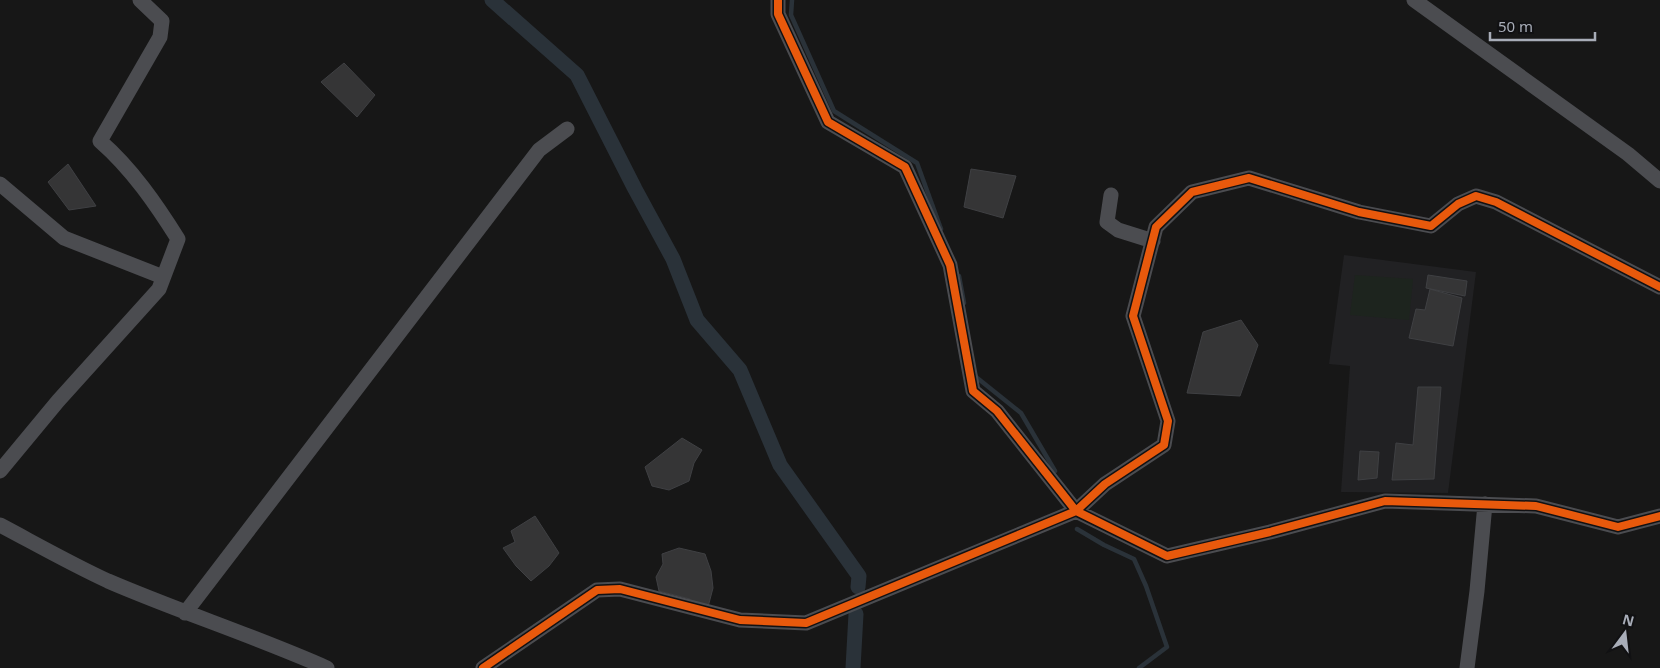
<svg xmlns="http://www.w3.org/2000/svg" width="1660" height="668" viewBox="0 0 1660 668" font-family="'Noto Sans',sans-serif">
	<rect width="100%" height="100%" fill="#171717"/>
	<path fill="#212123" d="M1344 255 1476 272 1448 493 1341 492 1350 366 1329 364Z"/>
	<path fill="#1d241e" d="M1355 275 1413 279 1409 320 1350 315Z"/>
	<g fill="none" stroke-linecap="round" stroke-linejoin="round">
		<path stroke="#2a3239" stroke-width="4.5" d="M792 0 791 15 834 111 917 163 941 229
			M959 276 964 303
			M975 375 976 377 1021 413 1055 471
			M1077 529 1104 545 1134 559 1146 586 1167 647 1139 668"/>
		<path stroke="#2a3239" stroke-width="15" d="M492 0 577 75 635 189 673 259 697 320 740 370 780 465 859 576 858 587
			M853 668 856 614"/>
	</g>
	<path fill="#353536" stroke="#3f4043" d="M344 63 375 95 357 117 321 82Z
		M68 164 96 206 69 210 48 182Z
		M971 169 1016 176 1003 218 964 207Z
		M1428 275 1467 281 1465 296 1426 288Z
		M1430 289 1462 298 1453 346 1409 338 1416 309 1425 310Z
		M1241 320 1258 345 1240 396 1187 393 1203 332Z
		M1418 387H1441L1434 479 1392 480 1396 443 1413 445Z
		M682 438 702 450 694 463 689 481 669 490 652 486 645 467Z
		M1360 451 1379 452 1377 478 1358 480Z
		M535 516 559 553 549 566 531 581 516 566 503 548 515 542 511 531Z
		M679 548 705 554 711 571 713 588 708 607 689 602 690 599 659 591 656 577 663 564 662 554Z"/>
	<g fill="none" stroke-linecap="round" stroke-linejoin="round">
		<path stroke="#4b4c50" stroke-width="15" d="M778 0V14L828 122 905 167 950 265 973 391 997 411 1076 511 1167 556 1270 532 1385 501 1536 506 1618 527 1660 516
			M1414 0 1628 154 1660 181
			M0 184 64 238 163 277
			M1111 195 1107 222 1118 230 1153 241
			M0 471 58 401 159 289 178 239C156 204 132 169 100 141L160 37 162 21 140 0
			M0 525C36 544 71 564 108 581 180 612 255 636 327 668
			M185 613 539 150 567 129
			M483 668 597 590 620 589 740 620 806 623 1076 511 1105 484 1164 445 1168 421 1133 316 1156 227 1192 192 1249 178 1359 212 1431 226 1458 204 1476 196 1496 202 1660 287
			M1467 668 1477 591 1485 504"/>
		<defs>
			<path id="cycleway" d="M778 0V14L828 122 905 167 950 265 973 391 997 411 1076 511 1167 556 1270 532 1385 501 1536 506 1618 527 1660 516
				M483 668 597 590 620 589 740 620 806 623 1076 511 1105 484 1164 445 1168 421 1133 316 1156 227 1192 192 1249 178 1359 212 1431 226 1458 204 1476 196 1496 202 1660 287"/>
		</defs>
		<use href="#cycleway" stroke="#111113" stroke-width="11"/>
		<use href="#cycleway" stroke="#e8590c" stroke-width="8"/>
	</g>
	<g transform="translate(1625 633) rotate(15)" stroke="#111113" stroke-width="4" paint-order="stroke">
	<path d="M0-4L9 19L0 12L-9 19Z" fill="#a8adb8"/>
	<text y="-8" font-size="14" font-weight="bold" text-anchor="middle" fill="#a8adb8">N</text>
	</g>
	<path d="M1490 32v8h105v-8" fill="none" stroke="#a8adb8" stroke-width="2.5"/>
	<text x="1498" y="32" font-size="15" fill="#a8adb8" stroke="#111113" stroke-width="4" paint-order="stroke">50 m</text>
</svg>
